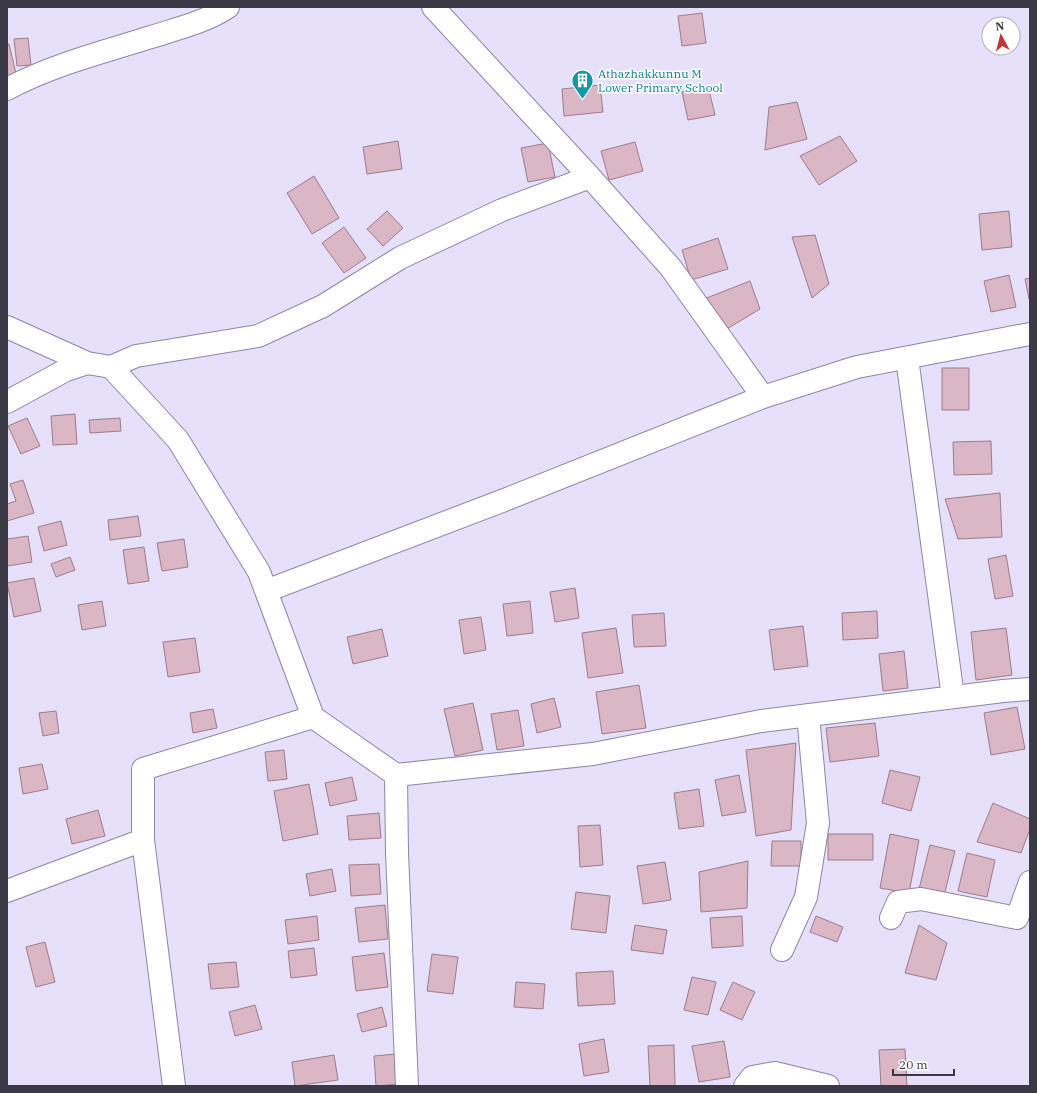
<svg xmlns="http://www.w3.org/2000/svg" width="1037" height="1093" viewBox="0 0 1037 1093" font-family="'IBM Plex Serif',serif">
	<rect width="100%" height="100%" fill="#e6e0fb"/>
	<path fill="#dbb6c5" stroke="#9e7c89" d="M702 13 706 43 682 46 678 16Z
		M28 38 31 65 17 66 14 39Z
		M9 44 17 78 7 80V45Z
		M600 85 603 112 564 116 562 89Z
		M708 86 715 115 688 120 682 92Z
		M797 102 807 139 765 150 769 107Z
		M840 136 857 161 819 185 800 156Z
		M398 141 402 169 367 174 363 147Z
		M635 142 643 171 609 180 601 151Z
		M548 143 555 177 528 182 521 148Z
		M314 176 339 218 312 234 287 193Z
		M387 211 403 228 383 246 367 229Z
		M1009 211 1012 247 982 250 979 214Z
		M344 227 366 258 344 273 322 243Z
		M815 235 829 284 812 298 792 237Z
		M718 238 728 269 691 280 682 250Z
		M1009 275 1016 307 991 312 984 281Z
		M1030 278V299H1029L1025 279Z
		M750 281 760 309 720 333 704 299Z
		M942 368H969V410H942Z
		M75 414 77 444 53 445 51 416Z
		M27 418 40 446 21 454 8 426Z
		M120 418 121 431 90 433 89 420Z
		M991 441 992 474 954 475 953 442Z
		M23 480 34 513 7 521V504L16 501 10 484Z
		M1000 493 1002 537 958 539 945 499Z
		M138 516 141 536 110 540 108 520Z
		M61 521 67 545 44 551 38 527Z
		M28 536 32 562 7 566V539Z
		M184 539 188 567 162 571 157 543Z
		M144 547 149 581 128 584 123 550Z
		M1006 555 1013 596 995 599 988 559Z
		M70 557 75 570 56 577 51 564Z
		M34 578 41 611 14 617 7 583Z
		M575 588 579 618 555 622 550 592Z
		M102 601 106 626 82 630 78 605Z
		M530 601 533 633 507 636 503 604Z
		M877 611 878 638 843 640 842 613Z
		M664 613 666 646 634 647 632 615Z
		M481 617 486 650 464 654 459 620Z
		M803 626 808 666 774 670 769 630Z
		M616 628 623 673 588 678 582 633Z
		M1006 628 1012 675 976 680 971 632Z
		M382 629 388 656 353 664 347 637Z
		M195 638 200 672 168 677 163 642Z
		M904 651 908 688 883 691 879 654Z
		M639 685 646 728 602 734 596 692Z
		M554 698 561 727 537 733 531 704Z
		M473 703 483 750 455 756 444 709Z
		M1017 707 1025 749 991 755 984 713Z
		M213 709 217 728 193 733 190 713Z
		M518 710 524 746 497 750 491 714Z
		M56 711 59 733 43 736 39 713Z
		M875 723 879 756 830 762 826 728Z
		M796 743 791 830 756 836 746 750Z
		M284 750 287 779 268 781 265 752Z
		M42 764 48 789 23 794 19 768Z
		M890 770 920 777 911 811 882 803Z
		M739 775 746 812 722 816 715 780Z
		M352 777 357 800 330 806 325 783Z
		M309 784 318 834 283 841 274 791Z
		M699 789 704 826 679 829 674 793Z
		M993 803 1030 819V829L1021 853 977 842Z
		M98 810 105 836 72 844 66 819Z
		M379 813 381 838 349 840 347 816Z
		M600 825 603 865 580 867 578 826Z
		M828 834H873V860H828Z
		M890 834 919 840 909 893 880 888Z
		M772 841H801V866H771Z
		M930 845 955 851 944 896 919 889Z
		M967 853 995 860 987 897 958 891Z
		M748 861 747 908 701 912 699 872Z
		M665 862 671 900 643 904 637 866Z
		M379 864 381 894 351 896 349 865Z
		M332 869 336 891 310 896 306 874Z
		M576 892 610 896 606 933 571 929Z
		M385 905 388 939 359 942 355 908Z
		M317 916 319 940 288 944 285 920Z
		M742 916 743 946 712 948 710 918Z
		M816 916 843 927 837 942 810 932Z
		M635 925 667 930 663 954 631 950Z
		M919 925 947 943 936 980 905 973Z
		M45 942 55 982 36 987 26 947Z
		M314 948 317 975 291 978 288 951Z
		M384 953 388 987 356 991 352 957Z
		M432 954 458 957 453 994 427 991Z
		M236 962 239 987 211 989 208 964Z
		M613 971 615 1004 578 1006 576 973Z
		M692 977 716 982 708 1015 684 1010Z
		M516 982 545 984 543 1009 514 1007Z
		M733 982 755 992 742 1020 720 1010Z
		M255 1005 262 1029 235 1036 229 1012Z
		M382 1007 387 1026 362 1032 357 1014Z
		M604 1039 609 1072 584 1076 579 1044Z
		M724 1041 730 1077 699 1082 692 1046Z
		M674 1045 675 1086H650L648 1046Z
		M905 1049 907 1086H881L879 1050Z
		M396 1054 399 1084 376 1086 374 1056Z
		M334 1055 338 1080 295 1086 292 1062Z"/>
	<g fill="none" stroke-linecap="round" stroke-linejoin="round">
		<defs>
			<path id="minor" d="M433 7 590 177
				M7 89C52 65 103 52 151 37 176 29 206 22 228 7
				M7 327 87 363
				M907 358 953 697
				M111 367 136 356 258 336 323 306 400 258 502 210 590 177 671 268 763 397 857 367 1030 334
				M7 402 66 370 87 363 111 367 178 440 259 572 313 717
				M266 591 507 499 763 397
				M396 775 593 754 761 721 1003 691 1030 689
				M143 840 174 1086
				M7 891 143 840V769L313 717 396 775 397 853 407 1086
				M891 918 898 902 921 899 1017 918 1030 882
				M782 950 806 897 818 823 808 715
				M745 1086 752 1077 775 1073 828 1086"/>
		</defs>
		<use href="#minor" stroke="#8c85a4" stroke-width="24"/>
		<use href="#minor" stroke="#fff" stroke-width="22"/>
	</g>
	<defs>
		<symbol id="building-pin" viewBox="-11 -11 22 30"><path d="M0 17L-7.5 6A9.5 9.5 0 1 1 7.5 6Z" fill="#0f9aa8" stroke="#fff"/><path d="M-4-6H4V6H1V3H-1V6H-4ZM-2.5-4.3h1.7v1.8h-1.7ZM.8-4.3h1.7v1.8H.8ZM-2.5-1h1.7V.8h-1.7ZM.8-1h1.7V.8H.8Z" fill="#fff"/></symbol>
	</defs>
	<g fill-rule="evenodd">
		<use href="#building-pin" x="570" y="68" width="25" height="34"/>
	</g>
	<g text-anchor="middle" stroke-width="3" stroke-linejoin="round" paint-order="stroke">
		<g font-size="12" fill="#0d838f" stroke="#fff" text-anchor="start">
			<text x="598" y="78">Athazhakkunnu M<tspan x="598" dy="14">Lower Primary School</tspan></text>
		</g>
	</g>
	<rect width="1037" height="1093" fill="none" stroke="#3b3946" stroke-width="16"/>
	<g transform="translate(1001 36) rotate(353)"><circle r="19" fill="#ffffff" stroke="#b1b0b5"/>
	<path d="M0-3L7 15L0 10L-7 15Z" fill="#c33434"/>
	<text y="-6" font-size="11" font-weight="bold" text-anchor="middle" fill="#3b3946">N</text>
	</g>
	<path d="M893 1069v6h61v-6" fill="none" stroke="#3b3946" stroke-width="2"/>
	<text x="899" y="1069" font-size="12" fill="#3b3946" stroke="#ffffff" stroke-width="3" paint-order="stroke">20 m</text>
</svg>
